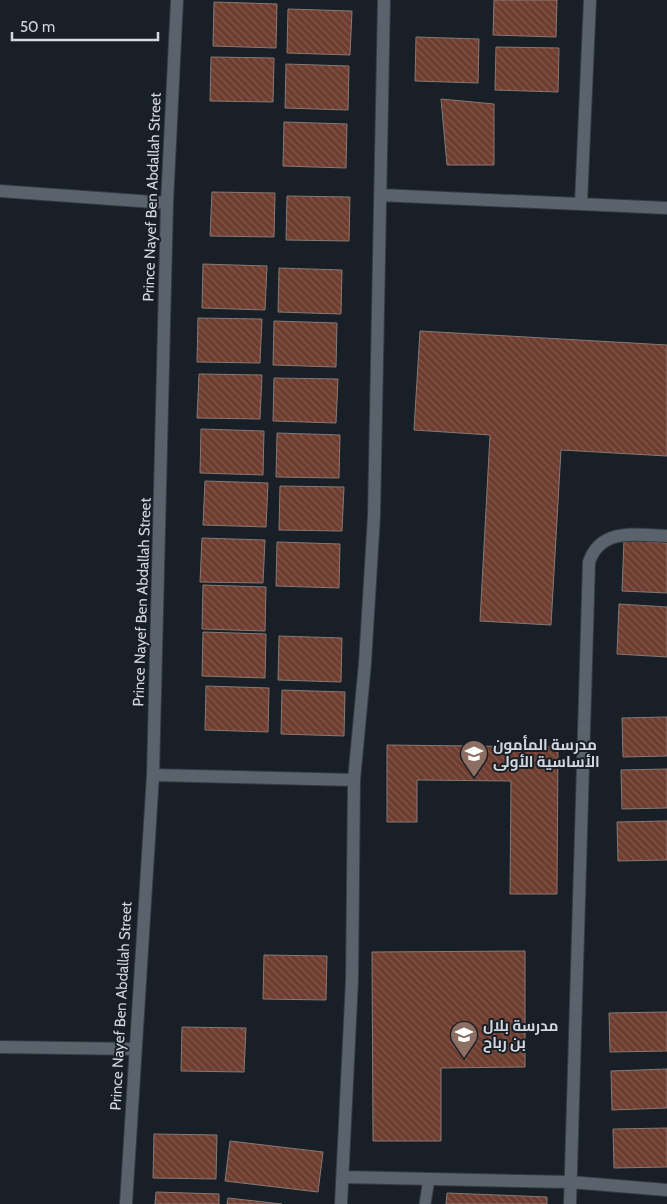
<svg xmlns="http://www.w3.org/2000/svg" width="667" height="1204" viewBox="0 0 667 1204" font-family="Cabin,Cairo,sans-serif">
	<defs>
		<pattern id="building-back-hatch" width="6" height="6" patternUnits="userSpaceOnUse" patternTransform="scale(1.25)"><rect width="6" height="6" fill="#6e3d2f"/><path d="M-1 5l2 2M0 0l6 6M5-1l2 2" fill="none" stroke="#82584d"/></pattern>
	</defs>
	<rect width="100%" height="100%" fill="#181f27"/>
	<path fill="url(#building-back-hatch)" stroke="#877874" d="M494 0H557L556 37 493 35Z
		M214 2 277 4 276 48 213 46Z
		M288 9 352 11 350 55 287 53Z
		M416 37 479 39 478 83 415 81Z
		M496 47 559 48 558 92 495 90Z
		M211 57 274 58 273 102 210 101Z
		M286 64 349 66 348 110 285 108Z
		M441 99 494 104V165H447Z
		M284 122 347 124 346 168 283 166Z
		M212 192 275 193 274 237 210 236Z
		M287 196 350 197 349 241 286 240Z
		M203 264 267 266 265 310 202 308Z
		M279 268 342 270 341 314 278 312Z
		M198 318 262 319 260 363 197 362Z
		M274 321 337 323 336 367 273 365Z
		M420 331 667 345V456L561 450 551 625 480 621 490 435 414 430Z
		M199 374 262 375 260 419 197 418Z
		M274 378 338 379 336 423 273 421Z
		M201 429 264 431 263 475 200 473Z
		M277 433 340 435 339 478 276 477Z
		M205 481 268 483 266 527 203 525Z
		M280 486 344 487 342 531 279 530Z
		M202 538 265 540 263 583 200 582Z
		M624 540 667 543V593L622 591Z
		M277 542 340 544 339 588 276 586Z
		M203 585 266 587 265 631 202 629Z
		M619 604 667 607V657L617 654Z
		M203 632 266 634 265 678 202 676Z
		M279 636 342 638 341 682 278 680Z
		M206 686 269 688 268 732 205 730Z
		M282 690 345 692 344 736 281 734Z
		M667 717V756L623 757 622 718Z
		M387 745 558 747 557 894H510L511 781 417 780V822H387Z
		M667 769V808L622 809 621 770Z
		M667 821V860L618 861 617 822Z
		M525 951V1067L441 1068V1141H373L372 952Z
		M264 955 327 956 326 1000 263 999Z
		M667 1012V1051L610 1052 609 1013Z
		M182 1027 246 1028 244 1072 181 1071Z
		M667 1069V1108L612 1110 611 1071Z
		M667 1128V1167L614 1168 613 1129Z
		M154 1134 217 1135 216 1179 153 1178Z
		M230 1141 323 1152 318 1192 225 1181Z
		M156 1192 219 1194V1204H155Z
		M447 1193 547 1197V1204H446Z
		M228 1198 282 1204H227Z"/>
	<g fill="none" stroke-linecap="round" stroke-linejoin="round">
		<defs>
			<path id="service" d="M425 1204 429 1179"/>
			<path id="minor" d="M0 191 167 203
				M380 195 667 208
				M581 203 590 0
				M153 775 354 780
				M0 1047 134 1049
				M343 1177 570 1182 667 1190
				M341 1204 352 980 354 780 365 663 374 516 384 0
				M570 1204 589 562C601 527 636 535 667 536"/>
			<path id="tertiary" d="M126 1204 153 775 167 203 177 0"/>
		</defs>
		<use href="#service" stroke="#363a41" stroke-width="13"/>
		<use href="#minor" stroke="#363a41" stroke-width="14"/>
		<use href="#tertiary" stroke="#363a41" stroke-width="14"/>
		<use href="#service" stroke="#5a626c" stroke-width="11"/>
		<use href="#minor" stroke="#5a626c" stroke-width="12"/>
		<use href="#tertiary" stroke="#5a626c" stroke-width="12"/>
	</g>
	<defs>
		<symbol id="school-pin" viewBox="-11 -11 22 30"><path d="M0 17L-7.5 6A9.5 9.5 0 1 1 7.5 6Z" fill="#8d6e63" stroke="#181f27"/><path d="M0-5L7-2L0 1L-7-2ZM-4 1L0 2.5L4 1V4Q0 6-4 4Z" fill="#fff"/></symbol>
	</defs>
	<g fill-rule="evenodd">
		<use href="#school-pin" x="458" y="738" width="32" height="43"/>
		<use href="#school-pin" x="448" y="1019" width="32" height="43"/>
	</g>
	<g text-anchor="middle" stroke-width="4" stroke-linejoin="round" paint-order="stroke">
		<g font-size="15" fill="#d3d8de" stroke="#181f27">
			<text transform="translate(152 197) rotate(-88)" y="5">Prince Nayef Ben Abdallah Street</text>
			<text transform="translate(142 602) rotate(-88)" y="5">Prince Nayef Ben Abdallah Street</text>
			<text transform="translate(121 1006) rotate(-87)" y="5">Prince Nayef Ben Abdallah Street</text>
		</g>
		<g font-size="15" font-weight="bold" fill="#d3d8de" stroke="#181f27" text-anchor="start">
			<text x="493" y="750">مدرسة المأمون<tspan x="493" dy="17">الأساسية الأولى</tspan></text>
			<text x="483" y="1031">مدرسة بلال<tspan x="483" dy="17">بن رباح</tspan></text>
		</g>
	</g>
	<path d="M12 32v8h146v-8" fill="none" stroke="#d3d8de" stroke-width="2.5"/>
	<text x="20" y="32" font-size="15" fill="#d3d8de" stroke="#181f27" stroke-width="4" paint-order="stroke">50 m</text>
</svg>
